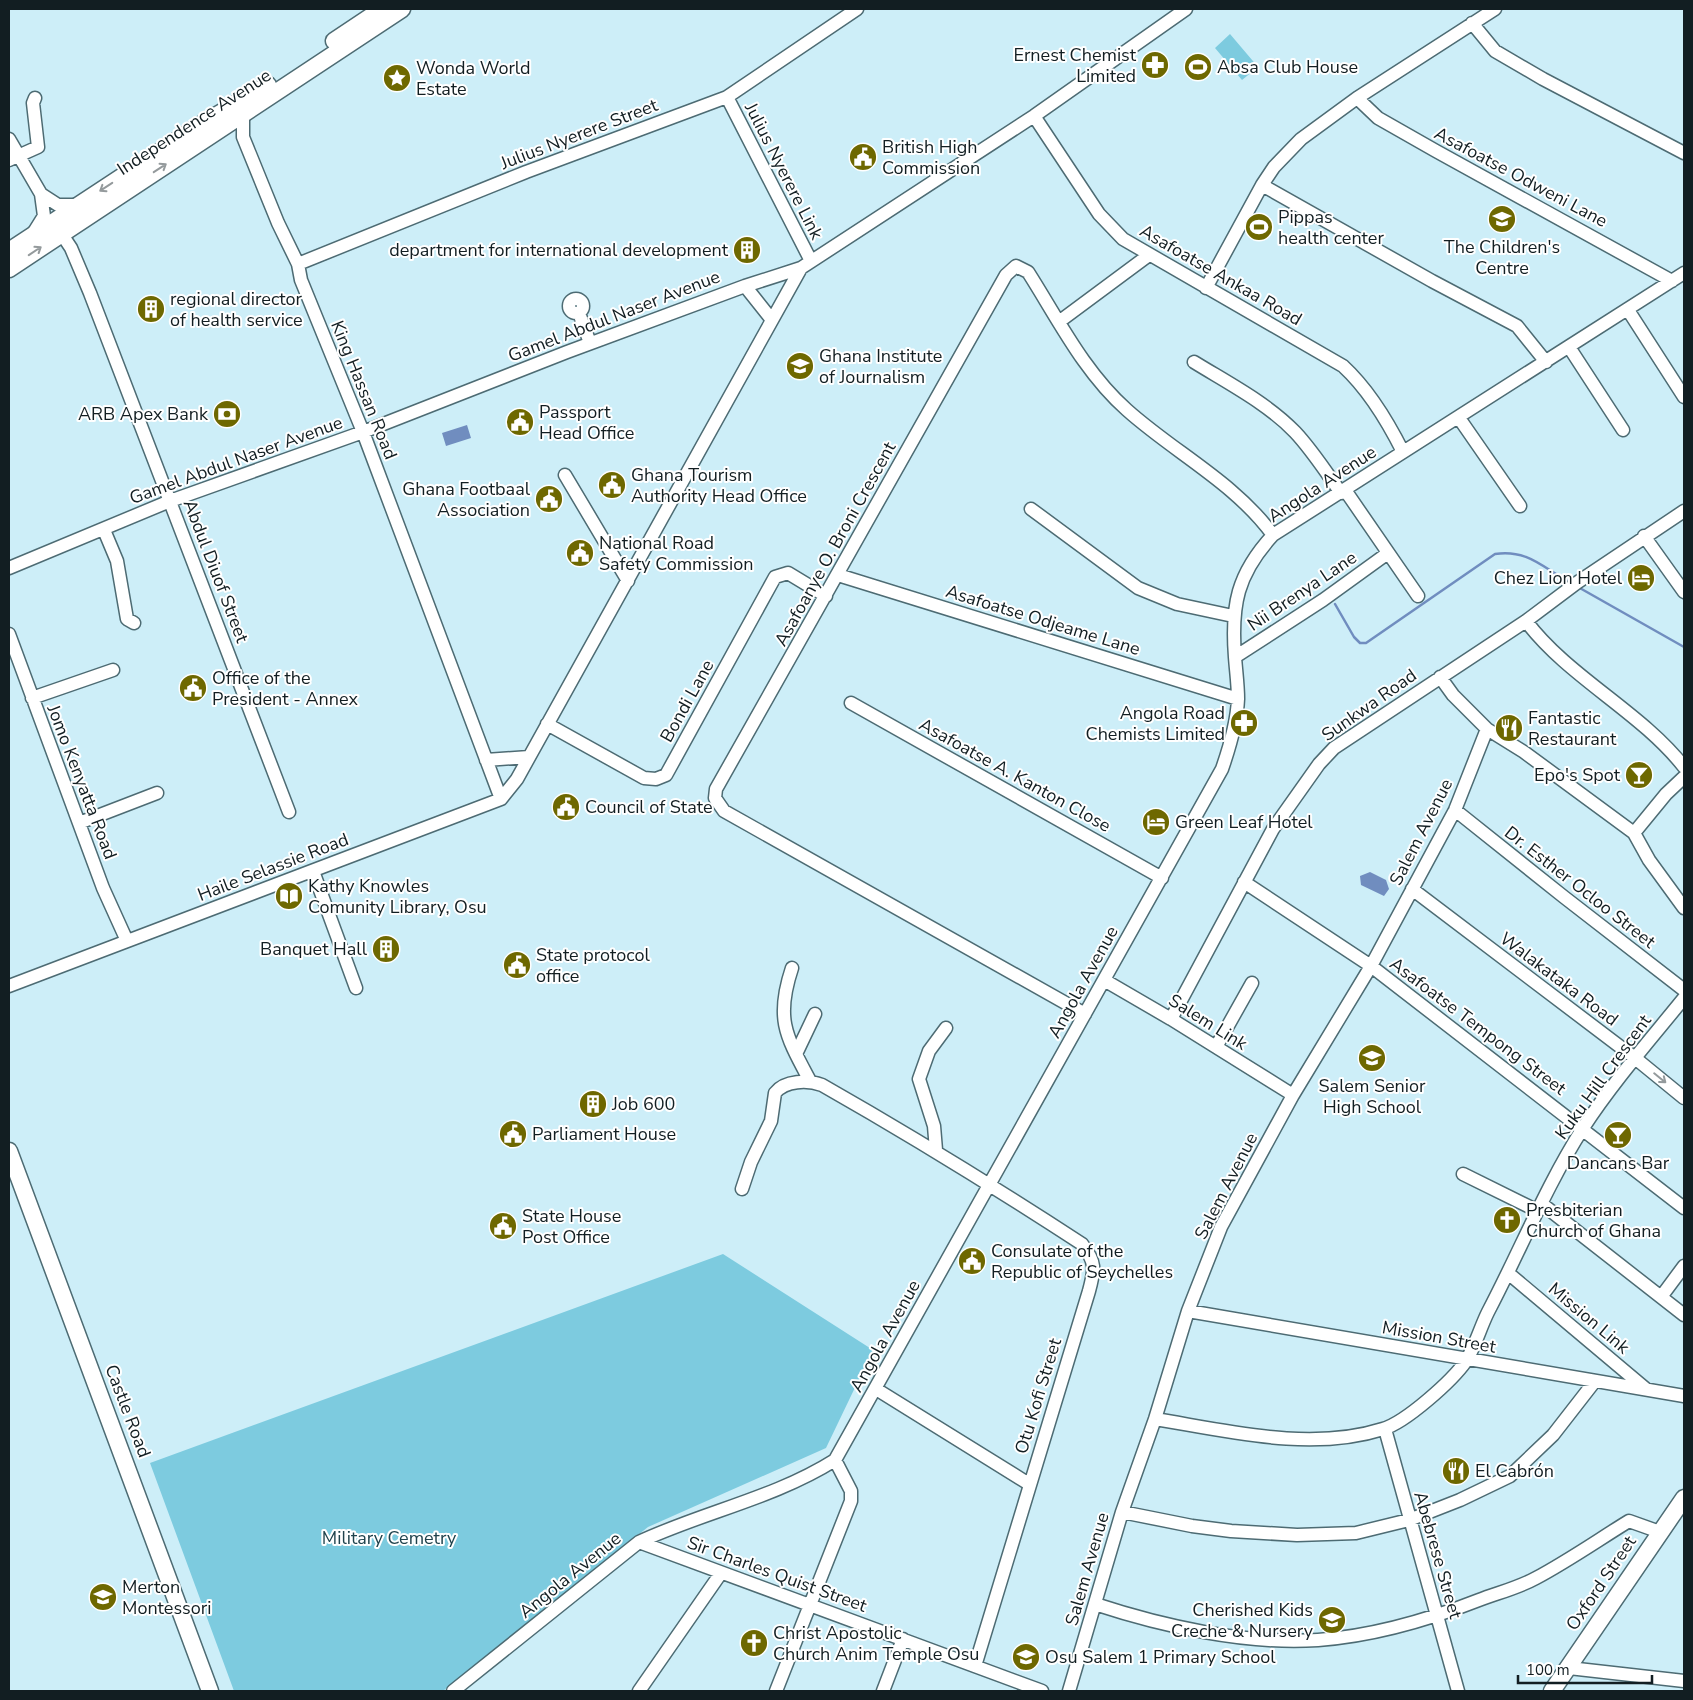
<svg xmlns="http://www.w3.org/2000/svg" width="1693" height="1700" viewBox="0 0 1693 1700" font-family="'Nunito Sans',sans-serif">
	<rect width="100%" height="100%" fill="#cdeef8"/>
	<path fill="#7dcbdf" d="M1230 34 1258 67 1242 80 1215 48Z
		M723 1254 873 1350 826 1448 648 1527 443 1691H234L150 1463Z"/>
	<path fill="#708dbf" d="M467 425 471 438 446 446 442 433Z
		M1370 872 1386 880 1389 889 1384 896 1361 885 1360 876Z"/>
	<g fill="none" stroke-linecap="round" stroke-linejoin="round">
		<path stroke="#708dbf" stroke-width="2.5" d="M1578 587 1684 647
			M1335 604 1354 637 1360 643H1366L1495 554C1528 549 1543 568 1571 583"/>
		<defs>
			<path id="minor" d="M1472 23 1495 51 1543 79 1684 153
				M727 97 811 261
				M1357 98 1378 118 1436 151 1672 281
				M243 114V137L278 223 298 264 301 280 363 432 501 799
				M1034 116 1099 214 1123 239 1343 366C1368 389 1388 422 1403 452
				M9 139 41 194 44 216 34 232
				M9 160 38 147 33 103 35 98
				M1262 185 1432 281 1517 326 1546 362
				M41 194 58 205H78
				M61 233 71 248 90 293 289 812
				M298 264 526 172 727 97 857 9
				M745 286 772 320
				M1206 288 1262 185 1274 167 1301 139 1357 98 1495 9
				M569 306a7 7 0 1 1 14 0a7 7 0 1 1-14 0Z
				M1628 310 1684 397
				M579 313 590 343
				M1060 321 1149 255
				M1569 347 1623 430
				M1194 362C1228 383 1267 403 1295 432 1312 450 1326 472 1341 493
				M1459 418 1520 506
				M565 475 628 581
				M1345 490 1418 596
				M1031 509 1138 588 1177 604 1233 616
				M104 530 117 561 127 619 134 623
				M1644 536 1684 592
				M9 568 170 501 363 432 567 352 745 286 801 268 1034 116 1186 9
				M838 575 1238 699
				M1526 621C1568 677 1641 712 1684 767
				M9 634 103 888 127 941
				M1235 657 1323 600 1388 553
				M1440 677 1453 695 1487 729 1524 752 1634 833 1649 860 1684 908
				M32 698 113 670
				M851 703 1162 878
				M547 724 644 778 656 779 666 775 775 577 788 573 826 596
				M486 760 529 757
				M1455 810 1564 897 1684 990
				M79 823 157 793
				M1634 833 1666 794 1684 777
				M313 871 356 988
				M1244 882 1371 966 1684 1208
				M1412 889 1635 1058 1684 1098
				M792 968C775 1019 786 1036 810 1081
				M1104 980 1171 1019 1293 1095
				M9 986 501 799 517 779 801 268
				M1085 1014 724 811 715 798 716 789 1006 275 1016 266 1028 272C1058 319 1084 372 1127 410 1175 453 1234 482 1273 535
				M1171 1019 1273 829 1319 764 1334 748 1526 621 1578 582 1684 511
				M1216 1047 1252 983
				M796 1054 815 1014
				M936 1150 934 1126 919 1079 929 1051 946 1028
				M1463 1174 1538 1211
				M742 1189 751 1162 771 1121 775 1093C785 1080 808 1080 822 1085 910 1135 996 1188 1082 1244 1096 1262 1095 1269 1089 1291L975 1666
				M1542 1204 1684 1315
				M1508 1273 1646 1389
				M1661 1297 1684 1266
				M1188 1311 1684 1396
				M876 1389 1029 1484
				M1155 1419C1228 1431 1311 1452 1383 1429 1406 1422 1452 1381 1466 1361 1475 1347 1480 1328 1488 1312 1520 1251 1546 1186 1583 1128 1613 1082 1650 1040 1684 998
				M1385 1429 1458 1691
				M1122 1512 1192 1526 1231 1531 1297 1535 1356 1533 1409 1520 1460 1500 1510 1476 1553 1435 1595 1381
				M639 1542 1042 1691
				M1095 1604C1162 1626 1246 1645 1318 1640 1373 1636 1428 1620 1479 1600 1497 1593 1518 1588 1536 1578 1568 1561 1598 1540 1629 1521L1660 1532
				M1569 1668 1684 1681
				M453 1691 639 1542C703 1512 775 1498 835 1460L1222 769C1230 746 1237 723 1238 699 1238 685 1236 671 1235 657 1231 605 1237 574 1273 535L1684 273
				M639 1691 721 1573
				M776 1691 851 1501V1491L835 1460
				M883 1691 903 1639
				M1069 1691 1122 1512 1155 1419 1188 1311 1221 1227 1293 1095 1371 966 1455 810 1487 729"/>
			<path id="major" d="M334 41 382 9
				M9 251 202 124 268 85
				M9 269 402 9
				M9 1151 210 1691
				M1552 1691 1684 1498"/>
		</defs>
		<use href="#minor" stroke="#4d6b73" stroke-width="15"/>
		<use href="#major" stroke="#4d6b73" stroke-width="19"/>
		<use href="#minor" stroke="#fff" stroke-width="12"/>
		<use href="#major" stroke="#fff" stroke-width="16"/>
	</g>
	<defs><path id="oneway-shaft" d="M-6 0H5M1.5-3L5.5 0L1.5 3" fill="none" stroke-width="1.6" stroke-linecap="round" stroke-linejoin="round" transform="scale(1.25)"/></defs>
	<g stroke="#949a9c">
		<use href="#oneway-shaft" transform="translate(160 168) rotate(-33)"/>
		<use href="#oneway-shaft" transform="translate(106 187) rotate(147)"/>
		<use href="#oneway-shaft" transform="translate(35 251) rotate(-34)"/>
		<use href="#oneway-shaft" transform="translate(1660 1078) rotate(39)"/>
	</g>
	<defs>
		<symbol id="pharmacy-disc" viewBox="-11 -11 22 22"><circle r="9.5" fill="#6e6800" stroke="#fff"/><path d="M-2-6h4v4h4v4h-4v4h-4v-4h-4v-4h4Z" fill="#fff"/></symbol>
		<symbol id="stadium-disc" viewBox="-11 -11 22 22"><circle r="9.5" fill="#6e6800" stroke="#fff"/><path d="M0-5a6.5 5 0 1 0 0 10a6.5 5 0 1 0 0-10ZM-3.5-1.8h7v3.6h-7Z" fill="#fff"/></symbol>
		<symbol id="sight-disc" viewBox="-11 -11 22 22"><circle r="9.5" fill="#6e6800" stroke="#fff"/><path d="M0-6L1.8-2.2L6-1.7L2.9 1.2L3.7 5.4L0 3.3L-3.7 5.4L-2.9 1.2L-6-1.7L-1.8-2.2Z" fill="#fff"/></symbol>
		<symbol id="civic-disc" viewBox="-11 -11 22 22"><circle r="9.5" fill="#6e6800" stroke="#fff"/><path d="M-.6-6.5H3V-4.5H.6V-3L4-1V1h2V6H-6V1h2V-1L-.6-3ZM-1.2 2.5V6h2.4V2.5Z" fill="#fff"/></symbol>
		<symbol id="school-disc" viewBox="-11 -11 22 22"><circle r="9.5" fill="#6e6800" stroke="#fff"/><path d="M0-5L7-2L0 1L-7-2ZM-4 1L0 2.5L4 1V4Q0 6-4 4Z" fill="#fff"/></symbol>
		<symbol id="building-disc" viewBox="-11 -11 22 22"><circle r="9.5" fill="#6e6800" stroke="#fff"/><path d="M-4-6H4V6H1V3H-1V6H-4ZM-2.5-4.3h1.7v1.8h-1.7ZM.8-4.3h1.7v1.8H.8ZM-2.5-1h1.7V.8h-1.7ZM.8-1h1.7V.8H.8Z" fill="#fff"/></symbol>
		<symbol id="bank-disc" viewBox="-11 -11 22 22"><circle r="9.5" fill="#6e6800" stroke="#fff"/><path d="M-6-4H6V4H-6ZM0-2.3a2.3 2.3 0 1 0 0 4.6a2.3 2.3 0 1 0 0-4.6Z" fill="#fff"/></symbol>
		<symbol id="hotel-disc" viewBox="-11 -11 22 22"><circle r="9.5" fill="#6e6800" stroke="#fff"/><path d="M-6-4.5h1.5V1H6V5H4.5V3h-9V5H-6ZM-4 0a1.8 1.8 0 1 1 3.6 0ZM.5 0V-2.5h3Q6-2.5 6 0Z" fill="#fff"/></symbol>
		<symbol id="restaurant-disc" viewBox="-11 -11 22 22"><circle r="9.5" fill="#6e6800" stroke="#fff"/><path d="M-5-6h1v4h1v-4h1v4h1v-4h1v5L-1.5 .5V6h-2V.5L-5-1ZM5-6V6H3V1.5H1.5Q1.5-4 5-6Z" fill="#fff"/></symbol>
		<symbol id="bar-disc" viewBox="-11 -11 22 22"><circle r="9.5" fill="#6e6800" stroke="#fff"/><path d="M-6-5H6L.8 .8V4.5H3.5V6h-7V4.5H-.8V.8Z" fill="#fff"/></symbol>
		<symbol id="library-disc" viewBox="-11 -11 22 22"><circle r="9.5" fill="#6e6800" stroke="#fff"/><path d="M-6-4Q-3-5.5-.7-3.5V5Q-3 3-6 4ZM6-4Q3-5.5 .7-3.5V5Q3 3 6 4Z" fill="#fff"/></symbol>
		<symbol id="church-disc" viewBox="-11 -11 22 22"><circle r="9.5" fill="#6e6800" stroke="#fff"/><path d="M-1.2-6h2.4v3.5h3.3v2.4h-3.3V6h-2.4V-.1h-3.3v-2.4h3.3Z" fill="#fff"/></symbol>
	</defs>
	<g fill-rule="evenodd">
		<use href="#pharmacy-disc" x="1139" y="49" width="32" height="32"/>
		<use href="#stadium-disc" x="1182" y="51" width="32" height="32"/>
		<use href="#sight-disc" x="381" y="62" width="32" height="32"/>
		<use href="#civic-disc" x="847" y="141" width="32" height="32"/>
		<use href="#school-disc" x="1486" y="203" width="32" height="32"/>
		<use href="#stadium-disc" x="1243" y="211" width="32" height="32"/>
		<use href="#building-disc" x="731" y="234" width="32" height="32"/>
		<use href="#building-disc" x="135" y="293" width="32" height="32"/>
		<use href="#school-disc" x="784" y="350" width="32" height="32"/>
		<use href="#bank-disc" x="211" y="398" width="32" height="32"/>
		<use href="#civic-disc" x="504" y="406" width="32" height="32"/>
		<use href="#civic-disc" x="596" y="469" width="32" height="32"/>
		<use href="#civic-disc" x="533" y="483" width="32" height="32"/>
		<use href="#civic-disc" x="564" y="537" width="32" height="32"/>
		<use href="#hotel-disc" x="1625" y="562" width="32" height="32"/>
		<use href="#civic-disc" x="177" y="672" width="32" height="32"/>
		<use href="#pharmacy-disc" x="1228" y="707" width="32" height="32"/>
		<use href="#restaurant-disc" x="1493" y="712" width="32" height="32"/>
		<use href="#bar-disc" x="1623" y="759" width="32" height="32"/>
		<use href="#civic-disc" x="550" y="791" width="32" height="32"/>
		<use href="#hotel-disc" x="1140" y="806" width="32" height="32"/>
		<use href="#library-disc" x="273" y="880" width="32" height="32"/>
		<use href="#building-disc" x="370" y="933" width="32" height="32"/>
		<use href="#civic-disc" x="501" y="949" width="32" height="32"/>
		<use href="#school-disc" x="1356" y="1042" width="32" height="32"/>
		<use href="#building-disc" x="577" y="1088" width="32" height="32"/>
		<use href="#civic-disc" x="497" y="1118" width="32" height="32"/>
		<use href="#bar-disc" x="1602" y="1119" width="32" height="32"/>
		<use href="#church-disc" x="1491" y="1204" width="32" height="32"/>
		<use href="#civic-disc" x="487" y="1210" width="32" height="32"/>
		<use href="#civic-disc" x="956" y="1245" width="32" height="32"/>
		<use href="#restaurant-disc" x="1440" y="1455" width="32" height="32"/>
		<use href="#school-disc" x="87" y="1581" width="32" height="32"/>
		<use href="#school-disc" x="1316" y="1604" width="32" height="32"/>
		<use href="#church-disc" x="738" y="1627" width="32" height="32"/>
		<use href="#school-disc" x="1010" y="1641" width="32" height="32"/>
	</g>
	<g text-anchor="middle" stroke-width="4" stroke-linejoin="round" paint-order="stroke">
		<g font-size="18" fill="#121e22" stroke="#fff" text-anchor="start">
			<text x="1136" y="61" text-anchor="end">Ernest Chemist<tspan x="1136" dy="21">Limited</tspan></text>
			<text x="1217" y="73">Absa Club House</text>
			<text x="416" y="74">Wonda World<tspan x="416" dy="21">Estate</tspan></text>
			<text x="882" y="153">British High<tspan x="882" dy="21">Commission</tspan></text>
			<text x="1278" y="223">Pippas<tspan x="1278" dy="21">health center</tspan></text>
			<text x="1502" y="253" text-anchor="middle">The Children's<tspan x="1502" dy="21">Centre</tspan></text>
			<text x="728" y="256" text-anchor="end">department for international development</text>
			<text x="170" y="305">regional director<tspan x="170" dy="21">of health service</tspan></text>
			<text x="819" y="362">Ghana Institute<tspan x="819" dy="21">of Journalism</tspan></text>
			<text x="539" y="418">Passport<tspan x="539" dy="21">Head Office</tspan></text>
			<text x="208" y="420" text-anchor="end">ARB Apex Bank</text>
			<text x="631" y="481">Ghana Tourism<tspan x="631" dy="21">Authority Head Office</tspan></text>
			<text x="530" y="495" text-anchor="end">Ghana Footbaal<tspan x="530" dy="21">Association</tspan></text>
			<text x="599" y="549">National Road<tspan x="599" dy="21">Safety Commission</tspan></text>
			<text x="1622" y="584" text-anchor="end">Chez Lion Hotel</text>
			<text x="212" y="684">Office of the<tspan x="212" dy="21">President - Annex</tspan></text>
			<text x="1225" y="719" text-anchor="end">Angola Road<tspan x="1225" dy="21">Chemists Limited</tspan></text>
			<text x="1528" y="724">Fantastic<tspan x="1528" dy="21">Restaurant</tspan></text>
			<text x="1620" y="781" text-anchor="end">Epo's Spot</text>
			<text x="585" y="813">Council of State</text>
			<text x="1175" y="828">Green Leaf Hotel</text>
			<text x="308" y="892">Kathy Knowles<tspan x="308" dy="21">Comunity Library, Osu</tspan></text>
			<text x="367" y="955" text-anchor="end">Banquet Hall</text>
			<text x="536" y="961">State protocol<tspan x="536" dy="21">office</tspan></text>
			<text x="1372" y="1092" text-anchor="middle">Salem Senior<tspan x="1372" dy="21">High School</tspan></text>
			<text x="612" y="1110">Job 600</text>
			<text x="532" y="1140">Parliament House</text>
			<text x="1618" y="1169" text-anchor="middle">Dancans Bar</text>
			<text x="1526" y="1216">Presbiterian<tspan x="1526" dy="21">Church of Ghana</tspan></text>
			<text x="522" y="1222">State House<tspan x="522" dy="21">Post Office</tspan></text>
			<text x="991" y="1257">Consulate of the<tspan x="991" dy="21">Republic of Seychelles</tspan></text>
			<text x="1475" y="1477">El Cabrón</text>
			<text x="122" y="1593">Merton<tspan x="122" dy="21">Montessori</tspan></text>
			<text x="1313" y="1616" text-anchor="end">Cherished Kids<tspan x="1313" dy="21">Creche &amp; Nursery</tspan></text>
			<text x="773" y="1639">Christ Apostolic<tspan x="773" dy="21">Church Anim Temple Osu</tspan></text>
			<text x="1045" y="1663">Osu Salem 1 Primary School</text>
		</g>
		<g font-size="18" fill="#121e22" stroke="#fff">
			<text transform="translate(194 122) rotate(-33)" y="6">Independence Avenue</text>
			<text transform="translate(579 134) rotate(-21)" y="6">Julius Nyerere Street</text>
			<text transform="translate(784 171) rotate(63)" y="6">Julius Nyerere Link</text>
			<text transform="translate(1521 177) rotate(28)" y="6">Asafoatse Odweni Lane</text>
			<text transform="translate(1221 275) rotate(30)" y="6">Asafoatse Ankaa Road</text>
			<text transform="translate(614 316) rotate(-21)" y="6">Gamel Abdul Naser Avenue</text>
			<text transform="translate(364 390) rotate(68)" y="6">King Hassan Road</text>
			<text transform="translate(236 460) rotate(-20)" y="6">Gamel Abdul Naser Avenue</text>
			<text transform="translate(1322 484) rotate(-33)" y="6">Angola Avenue</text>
			<text transform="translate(835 544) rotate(-61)" y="6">Asafoanye O. Broni Crescent</text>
			<text transform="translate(216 571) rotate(69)" y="6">Abdul Diuof Street</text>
			<text transform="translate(1302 591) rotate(-34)" y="6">Nii Brenya Lane</text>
			<text transform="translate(1043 620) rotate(17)" y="6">Asafoatse Odjeame Lane</text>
			<text transform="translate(687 701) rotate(-61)" y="6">Bondi Lane</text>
			<text transform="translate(1369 705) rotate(-35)" y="6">Sunkwa Road</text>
			<text transform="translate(1015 775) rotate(29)" y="6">Asafoatse A. Kanton Close</text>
			<text transform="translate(82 782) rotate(69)" y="6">Jomo Kenyatta Road</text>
			<text transform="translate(1421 832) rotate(-63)" y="6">Salem Avenue</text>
			<text transform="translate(273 867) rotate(-21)" y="6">Haile Selassie Road</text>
			<text transform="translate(1580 887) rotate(38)" y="6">Dr. Esther Ocloo Street</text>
			<text transform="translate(1559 979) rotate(37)" y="6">Walakataka Road</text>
			<text transform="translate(1083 982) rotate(-61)" y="6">Angola Avenue</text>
			<text transform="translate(1208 1022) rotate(32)" y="6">Salem Link</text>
			<text transform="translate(1478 1026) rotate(37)" y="6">Asafoatse Tempong Street</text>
			<text transform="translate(1603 1077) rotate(-54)" y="6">Kuku Hill Crescent</text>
			<text transform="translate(1226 1186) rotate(-63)" y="6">Salem Avenue</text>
			<text transform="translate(1589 1318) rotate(40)" y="6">Mission Link</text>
			<text transform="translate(885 1336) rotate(-61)" y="6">Angola Avenue</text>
			<text transform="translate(1439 1337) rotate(10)" y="6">Mission Street</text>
			<text transform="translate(1038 1396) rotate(-73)" y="6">Otu Kofi Street</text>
			<text transform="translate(128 1411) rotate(69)" y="6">Castle Road</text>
			<text transform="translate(1438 1555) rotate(74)" y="6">Abebrese Street</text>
			<text transform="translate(1087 1569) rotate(-74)" y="6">Salem Avenue</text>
			<text transform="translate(777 1574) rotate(20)" y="6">Sir Charles Quist Street</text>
			<text transform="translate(570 1575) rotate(-39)" y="6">Angola Avenue</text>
			<text transform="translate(1601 1583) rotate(-56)" y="6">Oxford Street</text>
		</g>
		<g font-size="18" fill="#1e424c" stroke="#fff">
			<text x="389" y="1544">Military Cemetry</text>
		</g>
	</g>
	<rect width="1693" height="1700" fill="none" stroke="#121e22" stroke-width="20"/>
	<path d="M1518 1675v8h134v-8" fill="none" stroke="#121e22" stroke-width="2.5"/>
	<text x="1526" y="1675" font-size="15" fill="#121e22" stroke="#ffffff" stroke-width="4" paint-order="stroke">100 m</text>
</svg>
